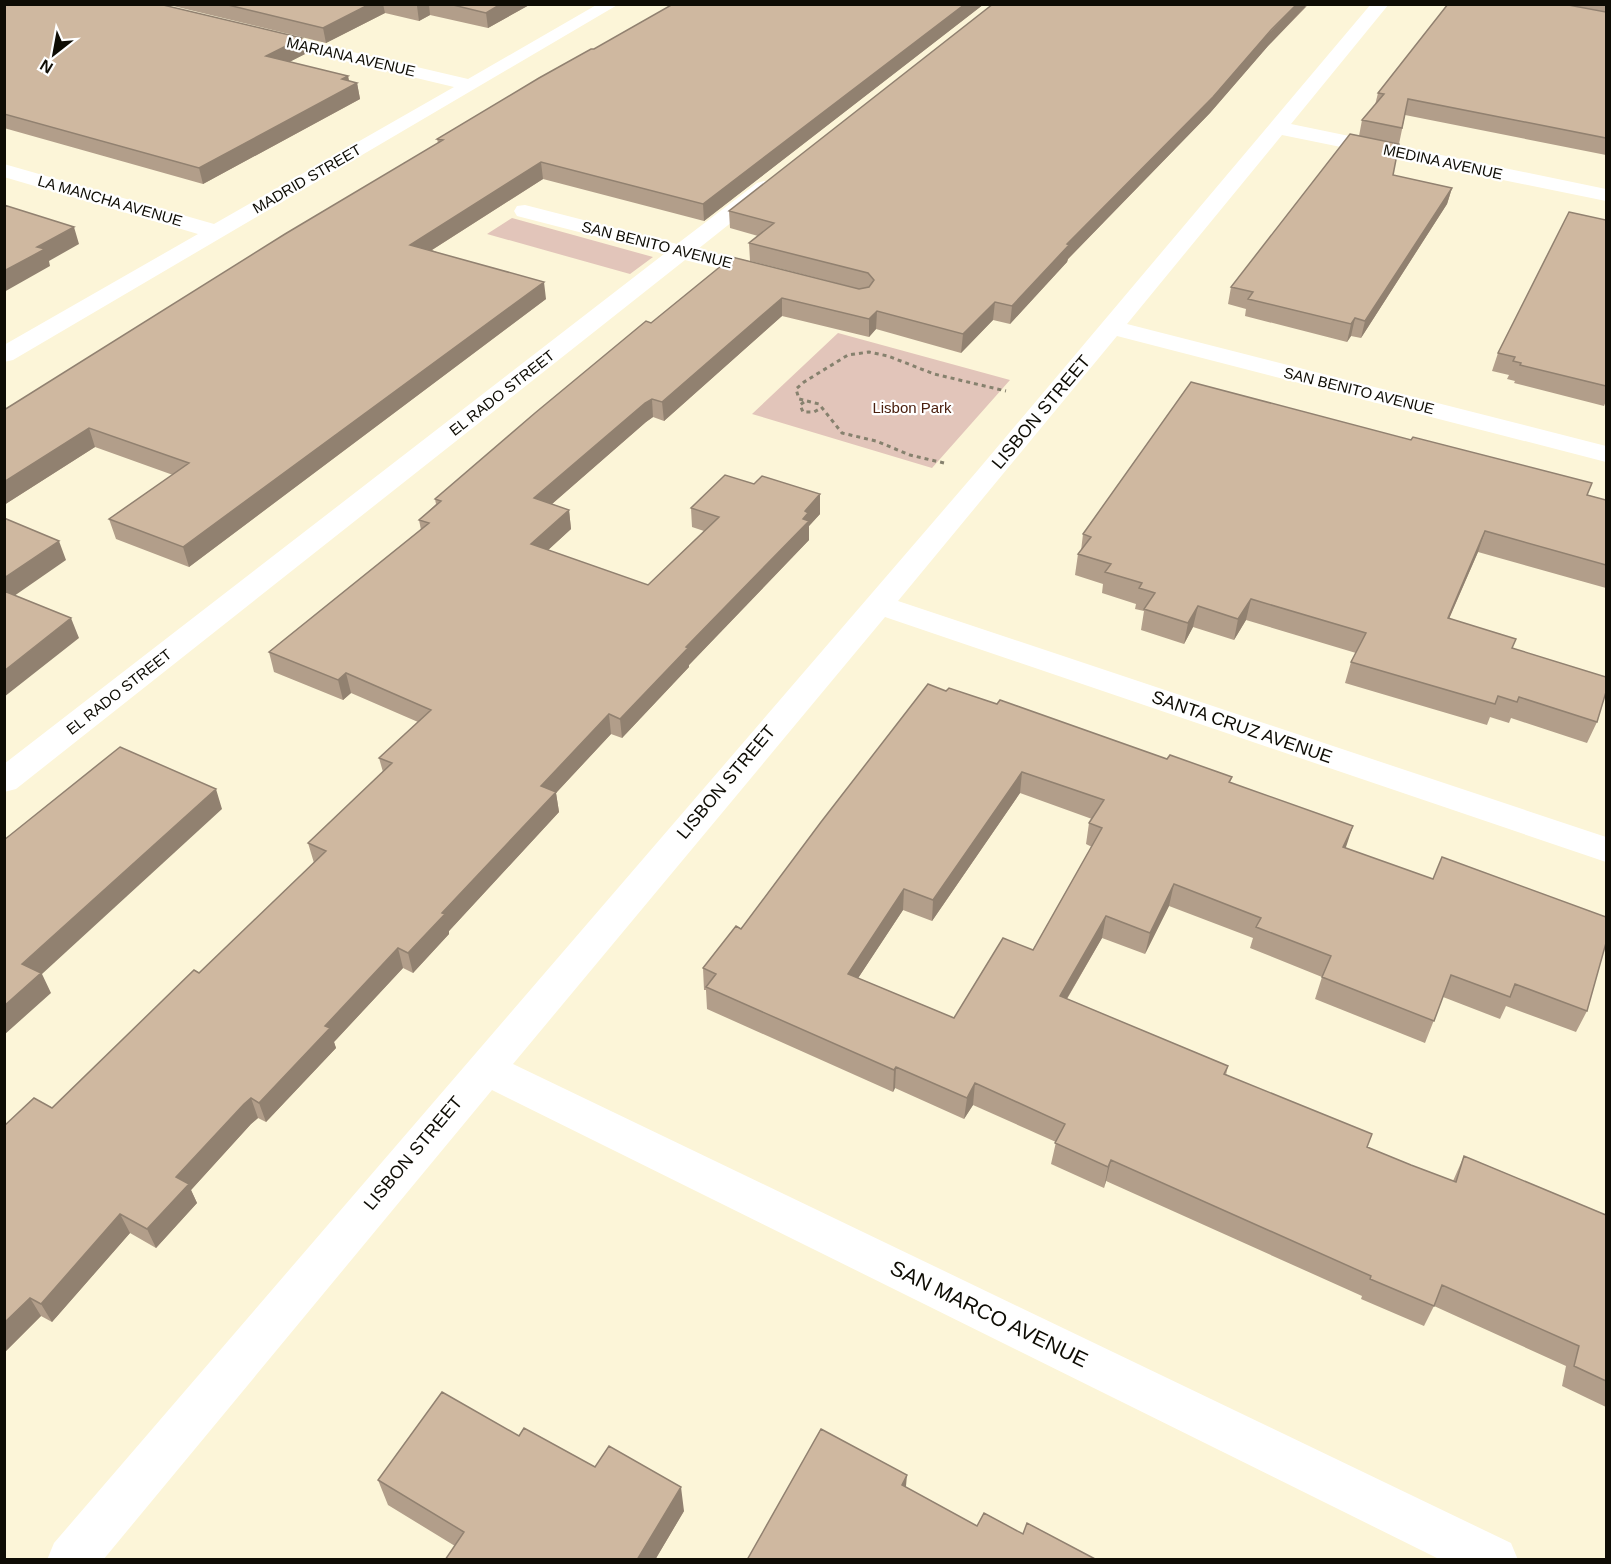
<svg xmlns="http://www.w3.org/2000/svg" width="1611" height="1564" viewBox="0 0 1611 1564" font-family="Helvetica,sans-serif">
	<rect width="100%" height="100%" fill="#fcf5d8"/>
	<path fill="#e2c5ba" d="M512 218 653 257 630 274 487 234Z
		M838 333 1010 380 932 468 752 414Z"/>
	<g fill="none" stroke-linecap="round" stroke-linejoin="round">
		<path stroke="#86816e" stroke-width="3" stroke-dasharray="4 4" stroke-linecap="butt" d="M804 402 800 405 803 412H814L821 408
			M944 463 910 455 876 441 842 433 819 404 799 399 796 389 804 382 848 355 869 352 888 356 934 374 1006 391"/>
		<path fill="#fff" fill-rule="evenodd" d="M598 4H619L13 360 4 362V345L198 234 4 177V164L214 224 454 87 253 39 250 35 253 31 259 30 468 79Z
			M1371 4H1389L1291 124 1606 189V201L1282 135 1127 324 1606 446V462L1117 336 898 601 1606 837V862L885 617 513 1064 1511 1543 1518 1560H1441L492 1090 103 1560H47L54 1543 978 470Z
			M764 181 771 183 775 187 771 191 698 249 775 269 778 274 775 279 767 281 685 260 16 789 4 792V764L664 254 517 216 514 211 517 206 525 205 677 244 757 183Z"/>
	</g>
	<path fill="#b29e8a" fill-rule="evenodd" d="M4 4 305 54 289 62 348 76 349 81 357 83 360 99 203 184 4 128Z
		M165 4H531L488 28 430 15 419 21 385 13 326 43Z
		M673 4H984L704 221 543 179 432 250 546 299 189 567 116 539 109 519 173 475 95 447 4 505V410L438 143 437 139Z
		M1448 4H1606V155L1405 115 1399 144 1359 136 1362 120 1375 105 1378 93Z
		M1307 6 1268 46 1210 113 1068 259 1067 262 1010 324 993 320 961 353 876 329 869 337 782 316 664 421 653 417 646 422 552 504 569 510 571 529 548 550 648 585 704 531 692 527 691 508 754 484 820 494V514L809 526V540L689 665V667L622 738 611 734 556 793 559 812 449 931V934L413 973 403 968 334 1042 336 1048 266 1122 258 1118 251 1124 191 1190 197 1203 156 1248 130 1233 52 1322 41 1316 4 1353 52 1108 199 973 314 863 308 843 383 772 379 758 418 722 351 693 343 700 274 672 269 652 421 530 419 520 436 504 435 499 732 257 860 289 750 261 749 243 758 236 730 228 729 211Z
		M1393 175 1452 188 1447 204 1361 338 1351 336 1347 342 1245 316 1246 309 1228 304 1231 287Z
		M1606 220V401L1604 406 1514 383 1515 381 1507 379 1509 375 1492 371 1498 353Z
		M1588 495 1606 500V588L1478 552 1449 619 1512 648 1597 722 1587 743 1511 718 1509 723 1490 717 1487 725 1345 683 1351 662 1356 653 1246 620 1234 640 1193 627 1184 644 1141 630 1144 611 1135 609 1136 604 1102 593 1103 584 1075 575 1078 554 1081 551 1083 534Z
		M946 691 997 704 1167 759 1232 777 1230 783 1345 848 1587 1011 1576 1032 1506 1006 1500 1019 1443 997 1425 1043 1315 999 1322 977 1250 948 1253 938 1169 906 1145 954 1102 938 1067 999 1228 1066 1226 1075 1367 1147 1411 1165 1453 1181 1464 1156 1606 1215V1407L1562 1386 1566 1366 1434 1306 1424 1326 1361 1299 1362 1296 1106 1181 1104 1188 1051 1164 1056 1142 973 1105 964 1119 895 1088 893 1092 707 1009 706 990H704L703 968 741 929ZM1020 793 1092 819 1089 823 1086 844 1092 847 1033 950 954 1018 858 978 903 910 932 921Z
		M519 1436 595 1467 684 1511 655 1560H445L455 1546 388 1505 378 1480Z"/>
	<path fill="#918170" d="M370 4H383L385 13 326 43 323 28Z
		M419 4H429L430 15 419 21 417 6Z
		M501 4H531L488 28 486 13Z
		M965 4H984L704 221 703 204Z
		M1297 4H1308L1268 46 1210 113 1068 259 1067 262 1010 324 1012 306 1067 244Z
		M302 38 305 54 270 72 266 56Z
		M348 76 350 87 357 83 360 99 203 184 199 168Z
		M541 162 543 179 413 262 410 245Z
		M1452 188 1447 204 1361 338 1365 321Z
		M74 227 79 244 49 261 50 266 4 292V271L37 247Z
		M544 282 546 299 189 567 183 547Z
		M782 298V316L664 421 662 402Z
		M995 302 993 320 961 353 963 334Z
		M877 311 876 329 869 337V319Z
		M1355 318 1351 336 1347 342 1351 324Z
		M652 399 653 417 646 422 537 517 534 498 645 403Z
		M89 428 95 447 4 505V482Z
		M820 494V514L809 526V540L689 665V667L622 738 620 719 803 519 805 511Z
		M569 510 571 529 534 563 531 544Z
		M1485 531 1478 552 1440 639 1448 618Z
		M59 541 66 560 4 603V578Z
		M1251 599 1246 620 1234 640 1238 619Z
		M1198 606 1193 627 1184 644 1188 623Z
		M71 618 79 638 4 697V671Z
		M346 673 351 693 343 700 338 680Z
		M609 714 611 734 556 793 559 812 449 931V934L413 973 408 953 442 913 541 786Z
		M1022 772 1020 793 932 921 933 900Z
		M216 789 222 809 42 974 51 993 4 1035V1006L22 964Z
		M1353 826 1346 847 1336 869 1343 847Z
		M1174 884 1169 906 1145 954 1150 933Z
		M904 889 903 910 847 995 848 974Z
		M1106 916 1102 938 1056 1017 1060 996Z
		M398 948 403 968 334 1042 336 1048 266 1122 259 1103 325 1026Z
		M896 1067 895 1088 893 1092 894 1070Z
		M975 1083 973 1105 964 1119 967 1098Z
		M251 1098 258 1118 251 1124 191 1190 197 1203 156 1248 147 1229 176 1177 244 1104Z
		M1111 1160 1106 1181 1104 1188 1108 1167Z
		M120 1214 130 1233 52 1322 41 1304Z
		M30 1298 41 1316 4 1353V1323Z
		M907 1475 905 1497 902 1485Z
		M681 1487 684 1511 655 1560H637Z"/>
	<path fill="#cfb8a0" stroke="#918170" stroke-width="1.5" fill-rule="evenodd" d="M4 4H159L302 38 266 56 348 76 342 79 357 83 199 168 4 114Z
		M224 4H370L323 28Z
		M449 4H501L486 13Z
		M673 4H965L703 204 541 162 410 245 544 282 183 547 109 519 189 463 89 428 4 482V410L285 234 443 140 437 139 539 78 591 49H594Z
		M993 4H1297L1271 30 1213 97 1067 244 1069 245 1012 306 995 302 963 334 877 311 869 319 782 298 662 402 652 399 645 403 534 498 569 510 531 544 648 585 719 517 691 508 725 475 754 484 762 476 820 494 805 511 808 513 803 519 809 521 686 647 688 648 620 719 609 714 541 786 556 792 442 913 445 914 408 953 398 948 325 1026 330 1028 259 1103 251 1098 244 1104 176 1177 189 1184 147 1229 120 1214 41 1304 30 1298 4 1323V1126L34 1098 52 1108 194 970 199 973 326 851 308 843 392 763 379 758 431 710 346 673 338 680 269 652 429 523 419 520 441 501 435 499 535 413 646 321 651 323 732 257 859 289 869 287 874 280 868 273 749 243 774 223 729 211Z
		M1448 4H1563L1606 12V138L1408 99 1402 128 1362 120 1384 94 1378 93Z
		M1350 134 1399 144 1393 175 1452 188 1365 321 1355 318 1351 324 1248 299 1253 292 1231 287Z
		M4 205 74 227 37 247 45 249 4 271Z
		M1569 212 1606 220V386L1520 365 1521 363 1513 361 1515 357 1498 353Z
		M1191 382 1411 440 1413 437 1592 483 1587 495 1606 500V565L1485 531 1448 618 1516 639 1512 648 1606 677V692L1597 722 1519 697 1517 702 1498 696 1495 704 1351 662 1366 633 1251 599 1238 619 1198 606 1188 623 1144 609 1155 593 1139 588 1142 583 1105 572 1111 564 1078 554 1091 537 1083 534Z
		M4 518 59 541 4 578Z
		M4 591 71 618 4 671Z
		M928 684 946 691 949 688 997 704 1000 700 1167 759 1170 755 1232 777 1229 782 1353 826 1343 847 1433 879 1442 857 1606 917V943L1587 1011 1515 984 1510 997 1451 975 1434 1021 1322 977 1331 956 1256 927 1261 918 1174 884 1150 933 1106 916 1060 996 1228 1066 1224 1074 1372 1134 1367 1147 1411 1165 1456 1182 1464 1156 1606 1215V1381L1574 1366 1579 1346 1442 1285 1434 1306 1370 1279 1371 1276 1111 1160 1108 1167 1055 1143 1065 1124 975 1083 967 1098 896 1067 894 1070 706 987 716 974 703 968 736 926 741 929 821 822ZM1022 772 1104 800 1089 823 1102 828 1033 950 1003 938 954 1018 848 974 904 889 933 900Z
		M120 747 216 789 22 964 41 973 4 1006V840Z
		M442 1392 519 1436 524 1428 595 1467 609 1446 681 1487 637 1560H445L464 1532 378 1480Z
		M821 1429 907 1475 902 1485 977 1526 984 1513 1023 1534 1027 1523 1097 1560H747Z"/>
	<g text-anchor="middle" stroke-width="4.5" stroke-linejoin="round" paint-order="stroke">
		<g font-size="15" fill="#0e0c04" stroke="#fff">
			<text transform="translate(351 57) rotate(13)" y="5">MARIANA AVENUE</text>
			<text transform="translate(1443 162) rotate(12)" y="5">MEDINA AVENUE</text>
			<text transform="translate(307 179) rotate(-30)" y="5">MADRID STREET</text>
			<text transform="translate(110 201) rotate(16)" y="5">LA MANCHA AVENUE</text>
			<text transform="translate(657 245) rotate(14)" y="5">SAN BENITO AVENUE</text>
			<text transform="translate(1359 391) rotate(14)" y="5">SAN BENITO AVENUE</text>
			<text transform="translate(502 393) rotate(-38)" y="5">EL RADO STREET</text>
			<text transform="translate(119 692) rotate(-38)" y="5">EL RADO STREET</text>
		</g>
		<g font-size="15" fill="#4b200f" stroke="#fff">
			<text x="912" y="413">Lisbon Park</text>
		</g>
		<g font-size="18" fill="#0e0c04" stroke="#fff">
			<text transform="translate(1041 412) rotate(-50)" y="6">LISBON STREET</text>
			<text transform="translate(1242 727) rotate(19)" y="6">SANTA CRUZ AVENUE</text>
			<text transform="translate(726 782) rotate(-50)" y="6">LISBON STREET</text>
			<text transform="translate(413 1153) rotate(-50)" y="6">LISBON STREET</text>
		</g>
		<g font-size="21" fill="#0e0c04" stroke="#fff">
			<text transform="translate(989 1314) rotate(26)" y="7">SAN MARCO AVENUE</text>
		</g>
	</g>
	<rect width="1611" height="1564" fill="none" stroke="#0e0c04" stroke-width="12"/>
	<g transform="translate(54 54) rotate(211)" stroke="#ffffff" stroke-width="4.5" paint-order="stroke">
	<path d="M0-4.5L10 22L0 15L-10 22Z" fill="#0e0c04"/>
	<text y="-9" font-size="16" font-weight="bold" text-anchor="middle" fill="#0e0c04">N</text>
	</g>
</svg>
